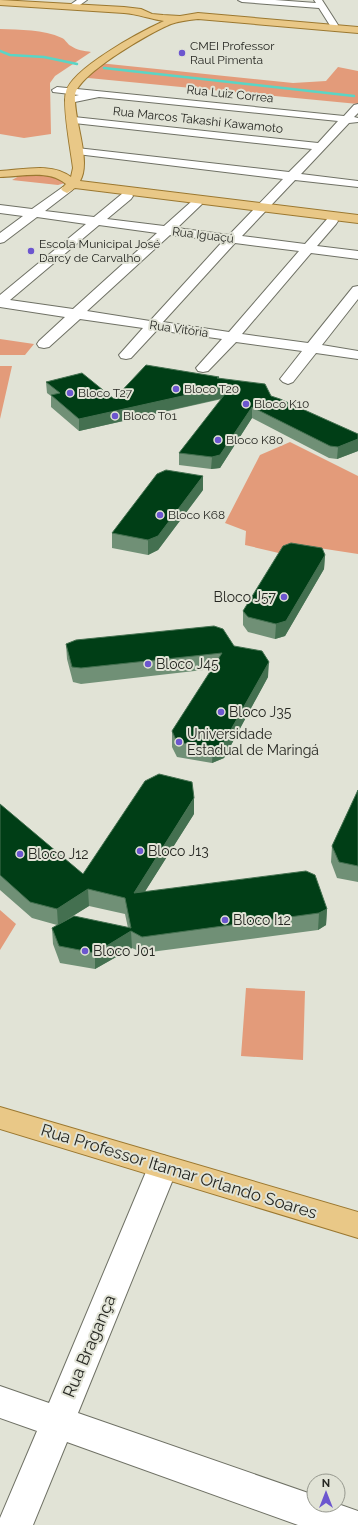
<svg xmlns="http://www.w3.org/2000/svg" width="358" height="1525" viewBox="0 0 358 1525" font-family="Raleway,sans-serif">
	<rect width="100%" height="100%" fill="#e1e3d6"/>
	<path fill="#e39b7a" d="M0 29C20 30 43 29 62 38 66 40 67 44 71 46 76 50 85 51 91 52L55 76 50 83 51 134 24 138 0 134Z
		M99 63 293 83 326 81 338 67 358 71V104L78 77Z
		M52 174 65 183 58 185 12 180 21 175Z
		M0 339 34 344 25 355H0Z
		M0 366H12L0 419Z
		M290 442 358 476V554L293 544 283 554 245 545 246 531 225 523 260 455Z
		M0 910 16 924 0 950Z
		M246 988 305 991 303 1060 241 1056Z"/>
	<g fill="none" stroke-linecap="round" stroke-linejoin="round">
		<path stroke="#5ad5c5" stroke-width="2.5" d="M0 51 10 55 44 57 77 64
			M104 68 354 96"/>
		<defs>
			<path id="minor" d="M77 0H87L77 7H71L70 5Z
				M238 0H275L316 3 314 0H322L338 25 337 27H331L319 8 242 2Z
				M57 87 344 116 354 105 358 104V113L354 117 358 118V122L349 123 301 174 358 181V187L295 180 242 236 305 244 328 218H336L338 221 336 224 317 246 358 251V259L311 253 242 334 308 343 353 287 358 286V299L322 345 358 351V359L316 353 293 382 288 384 283 382 280 379 302 351 236 342 208 371 203 372 198 371 196 368 222 339 157 330 131 358 126 359 121 358 119 355 143 328 80 319 49 347 44 348 39 347 37 344 39 341 65 317 0 307V295L86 224 37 217 4 242 0 243V233L23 216 0 213V205L32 209 63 187H71L73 189 71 191 45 211 94 217 123 193H131L133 196 131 199 107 219 164 226 192 201H200L202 204 177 228 229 235 283 179 77 154 71 151 73 149 77 148 289 172 312 149 74 123 69 120 70 118 74 117 318 143 338 121 99 97 70 103 66 102 65 100 66 98 79 95 53 92 52 90ZM99 225 157 233 73 309 10 300ZM170 235 223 241 150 321 87 311ZM235 243 299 251 229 332 163 322Z
				M163 1155 173 1159 178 1167 78 1413 314 1495V1505H338V1504L358 1511V1525H298L67 1442 33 1525H0V1518L37 1431 0 1418V1386L49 1403 148 1167 153 1159Z"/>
			<path id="major" d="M0 0 124 7 141 9 152 14 163 15 180 16 198 13 358 27V33L198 19C189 20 180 21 171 24 151 32 78 74 75 95 73 119 92 161 80 181L358 215V223L75 188 67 193 63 191 61 189 66 184C48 169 22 177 0 177V171C23 170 51 162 71 177L73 168C71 151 62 106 66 92 72 68 142 31 164 21 150 19 138 14 124 13L0 5Z
				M0 1107 358 1212V1238L0 1129Z"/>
		</defs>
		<use href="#minor" stroke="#6f7165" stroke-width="2"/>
		<use href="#major" stroke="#9b7830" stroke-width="2"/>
		<use href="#minor" fill="#fff" fill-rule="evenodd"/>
		<use href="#major" fill="#e9c887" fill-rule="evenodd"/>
	</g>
	<path fill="#709076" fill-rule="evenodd" d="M219 377V378L271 396 358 434V451L337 459 329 458 252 418 220 468 211 469 179 465V453L222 399 79 431 51 407V396L47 393 46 382 114 399Z
		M203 490 158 550 148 555 112 548V533Z
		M325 555 324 569 285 636 275 639 248 632 243 625V611Z
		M66 644 234 646 268 677 224 758 212 763 177 757 172 747V731L212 669 81 684 73 682 67 659Z
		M358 790V882L337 878 331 862 332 846Z
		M0 804 83 874 194 814 145 891 327 909 326 925 318 930 143 953 132 948 95 969 60 963 53 944 52 928 57 925 32 918 0 890ZM89 906 125 914 128 928 60 924Z"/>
	<path fill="#447050" d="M219 377V388L232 385V396L79 431V419L217 378Z
		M252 407V418L220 468 211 469 212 457Z
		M358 439V451L337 459 338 447Z
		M203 476V490L158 550 148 555V540Z
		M325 555 324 569 285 636 275 639 276 624Z
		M269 662 268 677 224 758 212 763 213 748Z
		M194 798V814L134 909V893Z
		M88 889 89 906 58 925 57 909Z
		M327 909 326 925 318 930 319 913Z
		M131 931 132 948 95 969V953Z"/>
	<path fill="#003e16" stroke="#447050" d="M146 365 219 377 217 378 265 384 271 396 280 399 358 434V439L338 447 330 446 252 407 220 455 212 457 179 453 232 385 79 419 51 395 60 393 46 382 82 373 114 399Z
		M166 470 203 476 158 536 148 540 112 533 157 474Z
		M291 543 322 548 325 555 286 621 276 624 248 617 243 611 283 546Z
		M214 626 223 629 234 646 262 651 269 662 224 742 213 748 177 742 172 731 222 653 81 668 72 667 66 644 76 640Z
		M159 774 192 782 194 798 134 893 306 871 315 875 327 909 319 913 142 937 131 931 95 953 59 946 52 928 74 916 131 928 125 898 88 889 57 909 30 902 0 875V804L83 874 145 781Z
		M358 790V866L339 862 332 846Z"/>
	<g fill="#6c56cf" stroke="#e1e3d6" stroke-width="1.5">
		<circle cx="182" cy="53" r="4"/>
		<circle cx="31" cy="251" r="4"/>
		<circle cx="176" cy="389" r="4"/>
		<circle cx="70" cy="393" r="4"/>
		<circle cx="246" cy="404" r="4"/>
		<circle cx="115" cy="416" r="4"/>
		<circle cx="218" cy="440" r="4"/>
		<circle cx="160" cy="515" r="4"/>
		<circle cx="284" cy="597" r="4"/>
		<circle cx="148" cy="664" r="4"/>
		<circle cx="221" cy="712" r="4"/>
		<circle cx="179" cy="742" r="4"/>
		<circle cx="140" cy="851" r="4"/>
		<circle cx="20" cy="854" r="4"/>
		<circle cx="225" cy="920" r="4"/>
		<circle cx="85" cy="951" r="4"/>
	</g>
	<g text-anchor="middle" stroke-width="4" stroke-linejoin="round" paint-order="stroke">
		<g font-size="12" fill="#262722" stroke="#e1e3d6" text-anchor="start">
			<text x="190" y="50">CMEI Professor<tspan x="190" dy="14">Raul Pimenta</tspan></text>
			<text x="39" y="248">Escola Municipal José<tspan x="39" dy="14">Darcy de Carvalho</tspan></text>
			<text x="184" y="393">Bloco T20</text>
			<text x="78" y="397">Bloco T27</text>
			<text x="254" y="408">Bloco K10</text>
			<text x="123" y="420">Bloco T01</text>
			<text x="226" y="444">Bloco K80</text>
			<text x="168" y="519">Bloco K68</text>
		</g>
		<g font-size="12" fill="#262722" stroke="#e1e3d6">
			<text transform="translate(230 94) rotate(6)" y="4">Rua Luiz Correa</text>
			<text transform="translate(198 120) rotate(6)" y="4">Rua Marcos Takashi Kawamoto</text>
			<text transform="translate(203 235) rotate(7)" y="4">Rua Iguaçú</text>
			<text transform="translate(179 329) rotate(8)" y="4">Rua Vitória</text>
		</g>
		<g font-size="14" fill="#262722" stroke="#e1e3d6" text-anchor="start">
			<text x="276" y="602" text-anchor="end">Bloco J57</text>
			<text x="156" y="669">Bloco J45</text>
			<text x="229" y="717">Bloco J35</text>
			<text x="187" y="739">Universidade<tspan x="187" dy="16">Estadual de Maringá</tspan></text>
			<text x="148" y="856">Bloco J13</text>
			<text x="28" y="859">Bloco J12</text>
			<text x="233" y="925">Bloco I12</text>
			<text x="93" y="956">Bloco J01</text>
		</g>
		<g font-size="17" fill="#262722" stroke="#e1e3d6">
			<text transform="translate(179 1171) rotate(17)" y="6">Rua Professor Itamar Orlando Soares</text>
			<text transform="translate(89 1346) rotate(-67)" y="6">Rua Bragança</text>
		</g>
	</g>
	<g transform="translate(326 1493)"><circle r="19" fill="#e1e3d6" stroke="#96988e"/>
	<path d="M0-3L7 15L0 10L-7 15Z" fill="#6c56cf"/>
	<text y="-6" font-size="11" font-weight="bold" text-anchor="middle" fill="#262722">N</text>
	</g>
</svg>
